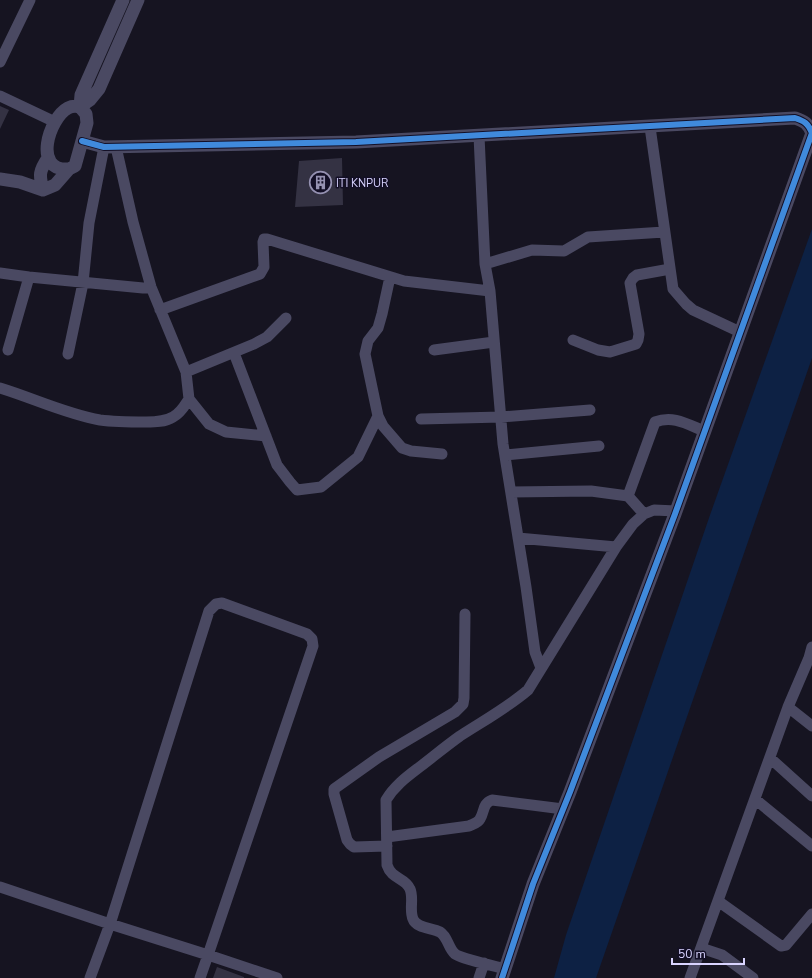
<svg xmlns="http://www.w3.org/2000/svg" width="812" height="978" viewBox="0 0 812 978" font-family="'Nunito Sans',sans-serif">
	<rect width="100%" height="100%" fill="#161421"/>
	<path fill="#0d2144" d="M812 229V358L596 978H554L566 935 710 515Z"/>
	<path fill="#343243" d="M0 106 9 110 0 129Z
		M342 158 343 205 295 207 299 161Z
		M217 967 244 977V978H213Z"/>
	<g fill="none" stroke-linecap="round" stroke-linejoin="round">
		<path stroke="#4a4962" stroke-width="11" d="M0 62 30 0
			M0 96 55 122
			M650 127 673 289 686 304 693 310 740 332
			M479 136 485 264 490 291 503 444 526 587 535 652 541 668
			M116 147 133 222 151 287 186 372 189 399 209 424 226 432 266 436
			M485 264 532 250 564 251 588 237 664 232
			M0 273 29 277 143 288 151 287
			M390 277 382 314 378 328 368 341 365 354 378 416 383 426 402 448 411 451 442 454
			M160 310 260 274 264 267 263 242 264 239H267L404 281 490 291
			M573 340 598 350 610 352 636 344 638 340 639 334 630 283 633 278 637 275 670 269
			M8 350 29 277
			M434 350 494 342
			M234 353 277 465 290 482 297 490 321 487 358 457 378 416
			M68 354 83 283 89 223 104 147
			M186 372 254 344 267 337 286 318
			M0 388C33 398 66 414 100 420 115 422 131 422 146 422 155 422 165 422 173 417 181 413 185 405 189 399
			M421 419 501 417 590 410
			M505 455 599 446
			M511 492 591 491 628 496 644 514
			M628 496 655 422C673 415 687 424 704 431
			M518 538 616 547
			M788 707 812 726
			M770 758 812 796
			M755 799 812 846
			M387 837 469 826C473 824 478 823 480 819 485 811 482 804 492 800L563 809
			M387 846 354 847 350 844 347 840 334 794V789L379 757 455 712 463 704 464 698 465 614
			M0 887 110 924 208 955 200 978
			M718 901 781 946 786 945 812 914
			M701 948 722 955 753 978
			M505 969C496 966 461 959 455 954 448 948 448 937 440 932 432 928 416 928 413 919 409 910 414 898 410 889 405 877 392 880 387 865L386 800C395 785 408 776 421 766 434 756 446 746 460 736 483 721 507 708 528 690L616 547 633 524 644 514 654 510 676 511
			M90 978 110 924 209 611 216 604 222 603 307 634 312 639 313 646 208 955 277 978
			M479 978 484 963
			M690 978 788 707 809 658 812 647"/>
		<path stroke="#4a4962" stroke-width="13" d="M82 141 104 147 356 142 795 118C804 121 808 123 812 133L675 514 570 792 533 884 502 978
			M69 169C32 172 49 118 68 108 72 106 76 106 80 107L90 100 99 89 138 0
			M0 179 20 182 43 190 55 185 69 169 75 166 87 123 86 114 80 107 81 95 123 0
			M43 190C39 175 39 171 48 158"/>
		<defs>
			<path id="cycleway" d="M82 141 104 147 356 142 795 118C804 121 808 123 812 133L675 514 570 792 533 884 502 978"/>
		</defs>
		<use href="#cycleway" stroke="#130f26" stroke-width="8"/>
		<use href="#cycleway" stroke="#408adc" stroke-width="6"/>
	</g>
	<defs>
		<symbol id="building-ring" viewBox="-11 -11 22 22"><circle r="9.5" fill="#130f26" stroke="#9591b1" stroke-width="1.5"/><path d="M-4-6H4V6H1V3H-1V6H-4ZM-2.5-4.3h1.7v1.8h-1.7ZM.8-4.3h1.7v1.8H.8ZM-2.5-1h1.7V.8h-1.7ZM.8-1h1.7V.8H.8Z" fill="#9591b1"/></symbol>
	</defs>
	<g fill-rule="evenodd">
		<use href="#building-ring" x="308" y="170" width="25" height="25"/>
	</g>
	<g text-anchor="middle" stroke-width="3" stroke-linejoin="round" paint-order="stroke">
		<g font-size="11" fill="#d9d4ff" stroke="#130f26" text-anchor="start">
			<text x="336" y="187">ITI KNPUR</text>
		</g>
	</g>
	<path d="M672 958v6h72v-6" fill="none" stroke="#d9d4ff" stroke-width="2"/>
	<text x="678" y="958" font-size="12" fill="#d9d4ff" stroke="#130f26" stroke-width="3" paint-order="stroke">50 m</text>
</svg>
